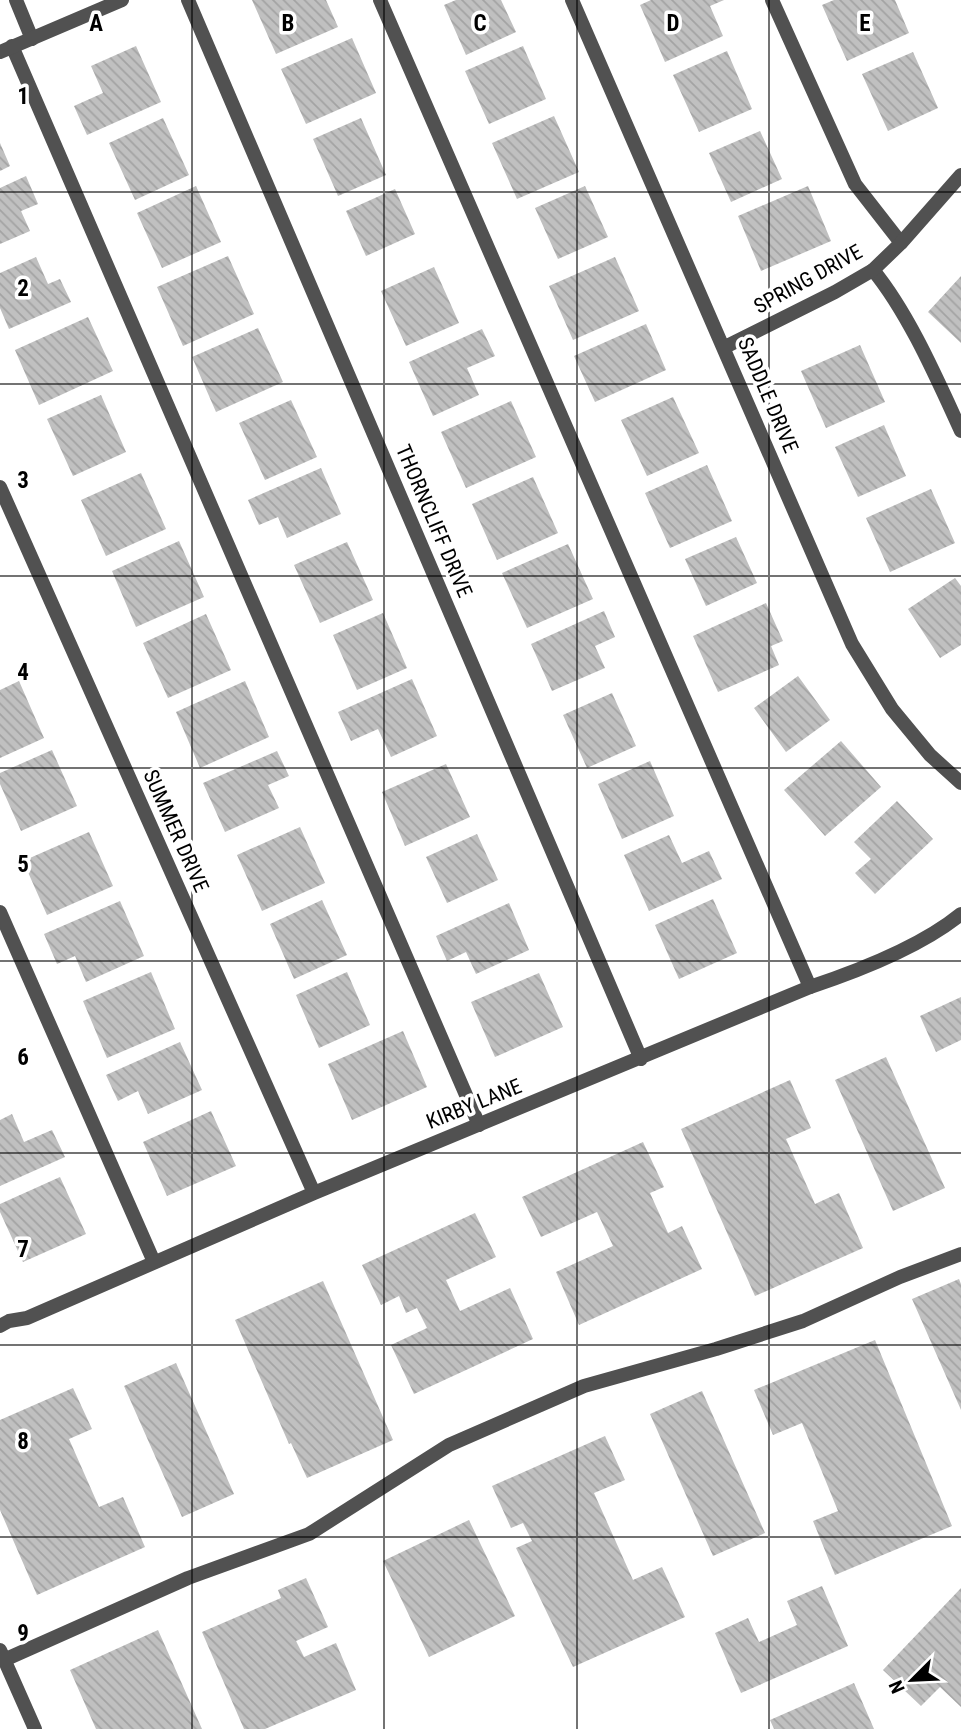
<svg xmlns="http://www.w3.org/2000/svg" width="961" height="1729" viewBox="0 0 961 1729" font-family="'Roboto Condensed',sans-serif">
	<defs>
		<pattern id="building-back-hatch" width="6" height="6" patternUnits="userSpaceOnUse" patternTransform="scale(1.75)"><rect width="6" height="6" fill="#c0c0c0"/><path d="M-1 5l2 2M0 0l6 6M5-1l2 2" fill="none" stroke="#a3a3a3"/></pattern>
	</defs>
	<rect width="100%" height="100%" fill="#fff"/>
	<path fill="url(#building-back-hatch)" d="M252 0H326L338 27 276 54Z
		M456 0H501L516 32 466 55 444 5Z
		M651 0H724L710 6 723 36 665 62 640 5Z
		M834 0H895L909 33 847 61 822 5Z
		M352 38 376 93 306 124 281 69Z
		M136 46 161 102 87 135 74 106 103 93 91 66Z
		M523 46 546 99 489 124 465 71Z
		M727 51 752 109 699 132 673 75Z
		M913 52 938 108 888 131 862 74Z
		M554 116 579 172 517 199 492 143Z
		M163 118 189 175 135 200 109 143Z
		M361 118 386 175 338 196 313 139Z
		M760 131 782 179 731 202 709 153Z
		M0 143 10 166 0 171Z
		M26 176 38 204 21 211 30 231 0 244V188Z
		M196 186 221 242 162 268 137 213Z
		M585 186 608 237 558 259 535 208Z
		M808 186 831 241 761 271 738 216Z
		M395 189 415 234 366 256 346 211Z
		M228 256 254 314 183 346 157 287Z
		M36 257 48 284 60 279 71 302 9 329 0 308V273Z
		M615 257 639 311 573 340 549 286Z
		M434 267 459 323 406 346 381 291Z
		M961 276V343L928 312Z
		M88 317 113 371 39 405 15 350Z
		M646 324 666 370 595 402 574 356Z
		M258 328 283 382 216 412 192 357Z
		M482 329 495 356 467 368 479 395 433 416 409 362Z
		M860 345 885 402 826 428 801 371Z
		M101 395 126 452 73 476 47 419Z
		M673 397 699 453 647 476 621 420Z
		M291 400 317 457 265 480 239 423Z
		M511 401 536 457 466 488 441 432Z
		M884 425 906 476 858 497 835 447Z
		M707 465 732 521 670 548 645 493Z
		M321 468 341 514 287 538 278 517 259 525 248 500Z
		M141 473 166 529 106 556 81 500Z
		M533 477 558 533 497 560 472 504Z
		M931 489 955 543 890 572 866 518Z
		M736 537 757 583 706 606 685 559Z
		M179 541 204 597 136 627 112 571Z
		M347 542 373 600 320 623 294 565Z
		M568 544 593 599 527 628 502 573Z
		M955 578 961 586V645L940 658 908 609Z
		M766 603 783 641 771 646 779 665 718 692 693 636Z
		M604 611 615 637 595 646 605 668 552 691 531 644Z
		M383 613 407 668 357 690 333 635Z
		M206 614 231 670 168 698 143 643Z
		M798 676 830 720 786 752 754 708Z
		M412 679 437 736 391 757 378 729 351 741 338 712Z
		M19 681 44 738 0 758V690Z
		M245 681 269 737 200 768 176 712Z
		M612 693 636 746 587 768 563 715Z
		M841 741 881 787 825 836 784 790Z
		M52 750 77 806 21 831 0 784V773Z
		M277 751 289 776 268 785 279 808 225 832 203 783Z
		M650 761 674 816 622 839 598 784Z
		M446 764 470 817 405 846 382 792Z
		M897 801 933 839 875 894 855 873 871 859 854 842Z
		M300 827 325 883 262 911 237 855Z
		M89 832 113 886 47 915 23 861Z
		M477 834 498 880 447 903 426 857Z
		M669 835 682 863 709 851 722 879 649 911 624 855Z
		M713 899 737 953 679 979 655 925Z
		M322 900 347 955 294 979 270 924Z
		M120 901 144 956 86 982 75 956 57 964 44 934Z
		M509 903 529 950 476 974 466 952 447 961 436 936Z
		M151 972 175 1029 107 1058 83 1001Z
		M347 972 370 1025 319 1048 296 995Z
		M539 973 563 1027 495 1057 471 1002Z
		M961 997V1040L936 1052 920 1016Z
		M403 1031 427 1087 352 1120 328 1064Z
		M180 1042 202 1090 148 1114 138 1091 118 1101 106 1075Z
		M886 1057 945 1188 893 1211 835 1080Z
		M790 1080 811 1128 786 1139 815 1204 839 1193 863 1248 755 1296 681 1129Z
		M211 1111 236 1166 167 1196 143 1142Z
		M12 1114 24 1142 52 1130 65 1157 0 1186V1120Z
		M643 1142 664 1187 650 1193 668 1233 682 1226 702 1269 579 1325 556 1272 613 1246 597 1212 541 1237 522 1197Z
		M60 1177 86 1234 23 1262 0 1212V1204Z
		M475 1213 496 1257 446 1280 460 1311 510 1288 533 1339 414 1394 391 1345 427 1328 417 1308 406 1313 399 1296 381 1305 362 1265Z
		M959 1279 961 1284V1410L912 1299Z
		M323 1281 393 1440 307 1478 291 1443 289 1444 235 1320Z
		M875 1340 952 1526 835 1575 813 1521 838 1511 802 1423 773 1435 754 1390Z
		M176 1363 234 1494 182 1517 124 1386Z
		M73 1388 92 1429 69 1439 99 1507 123 1497 145 1547 37 1595 0 1510V1420Z
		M702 1391 765 1533 713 1556 650 1414Z
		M605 1436 625 1480 594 1493 633 1580 662 1567 685 1617 573 1667 516 1548 532 1541 523 1523 511 1528 492 1486Z
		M469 1520 515 1616 429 1657 383 1561Z
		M306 1578 328 1627 296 1641 304 1657 336 1643 356 1690 265 1729H244L202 1632 281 1598 278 1590Z
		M822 1586 848 1646 741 1693 715 1633 748 1618 759 1642 797 1625 787 1601Z
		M961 1588V1707L940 1687 921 1706 883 1670Z
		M158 1630 202 1729H96L70 1670Z
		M854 1683 874 1729H774L770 1720Z"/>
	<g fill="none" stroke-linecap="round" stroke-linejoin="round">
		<path stroke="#515151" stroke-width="14" d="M16 0 32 39
			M380 0 810 987
			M772 0 855 184 901 243
			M12 46 479 1125
			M873 270C909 314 937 379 961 431
			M0 912 154 1262
			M0 1650 35 1729
			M4 1660 188 1578 309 1534 449 1445 584 1386 716 1349 803 1321 900 1277 961 1254"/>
		<path stroke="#515151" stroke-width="14" d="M188 0 641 1059
			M572 0 852 644 892 709 930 755 961 783
			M0 52 122 0
			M725 347 835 292 873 270 901 243 961 175
			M0 487 314 1193
			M0 1326 9 1321 27 1318 314 1193 810 987C858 971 922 946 961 914"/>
	</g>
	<path fill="none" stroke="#000" stroke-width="2" stroke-opacity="0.55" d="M192 0V1729M384 0V1729M577 0V1729M769 0V1729M0 192H961M0 384H961M0 576H961M0 768H961M0 961H961M0 1153H961M0 1345H961M0 1537H961"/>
	<g text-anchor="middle" stroke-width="7" stroke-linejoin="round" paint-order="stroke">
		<g font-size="21" fill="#000" stroke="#fff">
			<text transform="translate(808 279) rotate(-29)" y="7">SPRING DRIVE</text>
			<text transform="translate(768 395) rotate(67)" y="7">SADDLE DRIVE</text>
			<text transform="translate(434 521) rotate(67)" y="7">THORNCLIFF DRIVE</text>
			<text transform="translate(176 831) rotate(66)" y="7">SUMMER DRIVE</text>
			<text transform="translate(474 1104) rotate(-22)" y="7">KIRBY LANE</text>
		</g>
	</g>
	<g font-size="23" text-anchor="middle" font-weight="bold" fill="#000" stroke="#fff" stroke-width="7" stroke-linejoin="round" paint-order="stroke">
		<text x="96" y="31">A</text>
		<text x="288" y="31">B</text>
		<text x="480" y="31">C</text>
		<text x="673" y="31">D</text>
		<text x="865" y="31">E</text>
		<text x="23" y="104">1</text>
		<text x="23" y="296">2</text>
		<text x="23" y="488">3</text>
		<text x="23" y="680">4</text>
		<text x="23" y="872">5</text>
		<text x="23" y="1065">6</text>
		<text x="23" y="1257">7</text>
		<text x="23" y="1449">8</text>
		<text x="23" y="1641">9</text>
	</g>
	<g transform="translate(912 1680) rotate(246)" stroke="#ffffff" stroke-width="5" paint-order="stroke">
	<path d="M0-5L12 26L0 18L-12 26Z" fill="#000000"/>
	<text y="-10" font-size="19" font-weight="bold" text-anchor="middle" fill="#000000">N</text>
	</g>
</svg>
